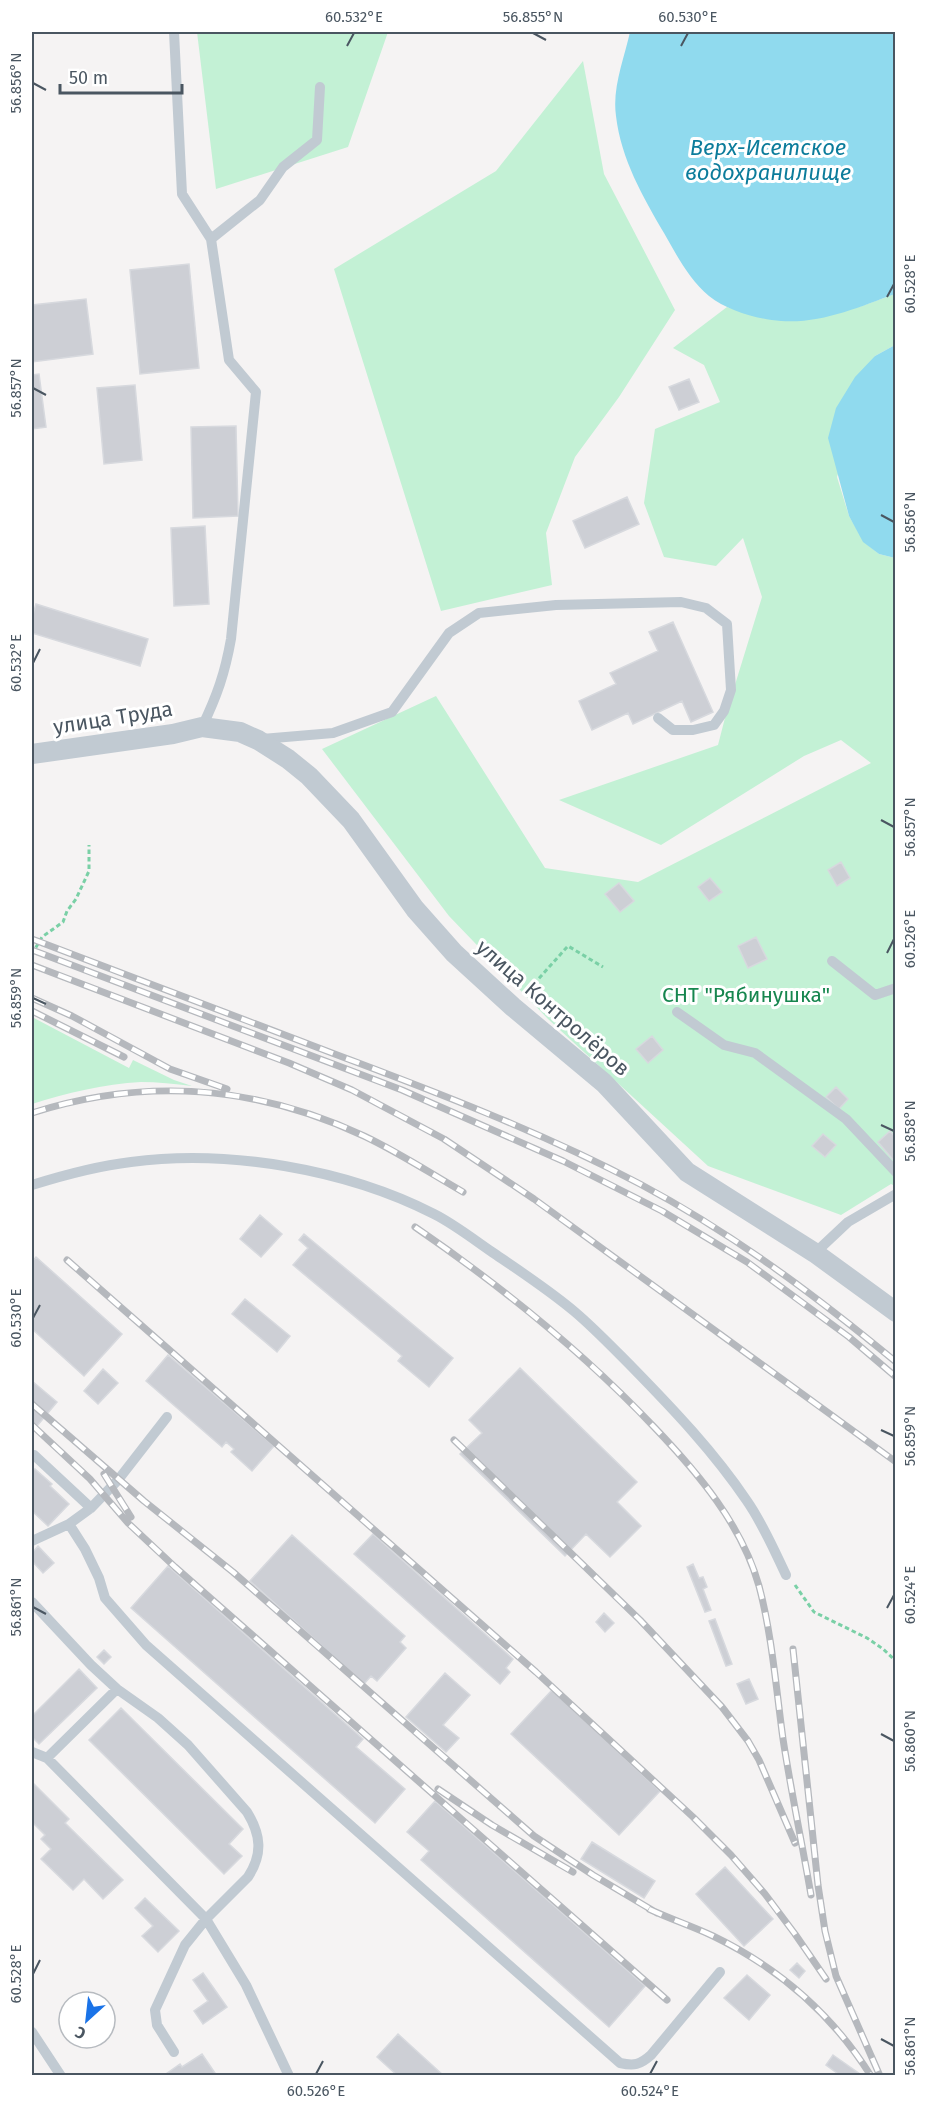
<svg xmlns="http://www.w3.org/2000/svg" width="927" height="2107" viewBox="0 0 927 2107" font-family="'Fira Sans',sans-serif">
	<rect width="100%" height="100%" fill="#f5f3f3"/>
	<path fill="#c3f1d5" d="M197 32H388L348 147 216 189Z
		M583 61 604 174 675 310 619 397 575 457 546 533 552 585 441 611 334 269 496 171Z
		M895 294V345L875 356 837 477 849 516 864 542 879 554 895 558V1186L891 1184 841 1215 708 1166 548 1019 449 916 322 749 436 696 545 868 638 882 871 763 841 740 804 756 661 845 559 800 718 745 726 714 762 597 743 538 716 566 664 557 644 503 655 429 720 402 704 365 673 348 727 307 759 317 859 307Z
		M32 1017 129 1068 133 1060 174 1080 192 1086C175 1084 157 1082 141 1082 104 1084 66 1093 32 1104Z"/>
	<path fill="#90daee" d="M630 32H895V294C859 307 821 324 781 321 757 319 728 311 709 296 689 279 677 256 664 233 643 197 621 159 616 116 612 88 624 59 630 32Z
		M895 345V558L879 554 863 542 849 516 828 438 836 408 855 377 875 356Z"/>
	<path fill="#cdcfd5" stroke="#d7d9de" stroke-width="1.5" d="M189 264 199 368 140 374 130 270Z
		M86 299 93 354 32 362V305Z
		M39 374 46 427 32 429V375Z
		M689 379 699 402 679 410 669 387Z
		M135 385 142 460 104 464 97 388Z
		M236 426 238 516 193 518 191 427Z
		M627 497 639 524 585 548 573 521Z
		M205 526 209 604 174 606 171 528Z
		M36 604 148 639 140 666 32 633V618Z
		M673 622 713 712 691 722 682 701 633 724 628 713 592 730 579 701 616 684 610 673 658 651 649 632Z
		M841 862 850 878 837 886 828 870Z
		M710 878 722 892 709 901 698 887Z
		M619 883 634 901 620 912 605 894Z
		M756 937 767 959 748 968 738 946Z
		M652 1036 663 1050 648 1063 636 1049Z
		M836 1087 848 1099 839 1109 826 1097Z
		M890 1131 896 1138 895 1162 878 1142Z
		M823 1134 836 1145 825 1157 812 1146Z
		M260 1215 282 1234 261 1257 240 1239Z
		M304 1234 453 1358 429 1387 398 1361 402 1356 293 1265 308 1248 299 1240Z
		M36 1257 122 1334 84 1376 32 1329V1262Z
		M245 1299 290 1336 277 1352 232 1314Z
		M168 1355 274 1446 252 1471 231 1452 234 1449 226 1442 222 1447 146 1381Z
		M520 1368 637 1482 617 1502 641 1526 610 1557 586 1534 565 1556 460 1454 482 1433 469 1420Z
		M103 1369 118 1383 98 1404 84 1391Z
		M32 1381 57 1402 32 1432Z
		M35 1469 52 1484 50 1486 69 1504 48 1526 32 1511V1471Z
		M373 1534 513 1659 506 1668 510 1672 500 1684 354 1554Z
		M292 1535 405 1636 400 1642 406 1648 377 1681 371 1676 364 1684 250 1581Z
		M38 1546 54 1563 43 1573 32 1561V1553Z
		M693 1564 699 1578 703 1577 707 1587 703 1589 711 1610 705 1612 687 1567Z
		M168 1566 363 1739 356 1747 405 1789 375 1823 131 1608Z
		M604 1613 614 1623 605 1632 596 1622Z
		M715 1619 732 1664 726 1666 709 1621Z
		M104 1650 111 1657 104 1664 97 1657Z
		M79 1669 97 1688 39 1744 32 1737V1716Z
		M445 1673 470 1695 443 1725 459 1738 446 1752 406 1717Z
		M749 1679 758 1699 746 1704 737 1684Z
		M552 1690 660 1791 619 1835 511 1734Z
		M121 1708 243 1829 229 1844 242 1856 224 1874 89 1740Z
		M32 1782 69 1819 65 1823 123 1880 103 1899 84 1879 73 1890 41 1859 51 1849 41 1839 45 1835 32 1822Z
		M435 1801 645 1986 609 2027 421 1860 429 1851 407 1832Z
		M592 1842 655 1881 644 1898 581 1859Z
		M725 1867 773 1919 744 1946 696 1894Z
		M145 1898 179 1931 158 1952 142 1936 153 1926 135 1908Z
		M797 1963 805 1971 799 1978 790 1970Z
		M203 1973 227 2007 203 2024 194 2011 208 2001 193 1980Z
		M747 1975 770 1995 749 2020 724 1998Z
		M398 2034 444 2076H398L377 2057Z
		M202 2054 217 2076H163L180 2064 182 2067Z
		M833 2055 860 2074 859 2076H841L826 2065Z"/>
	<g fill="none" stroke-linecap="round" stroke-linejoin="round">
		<path stroke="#7ad0a6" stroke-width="3" stroke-dasharray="4.5 3" stroke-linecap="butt" d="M32 954 42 937 63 922 67 911 76 899 89 871V845
			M524 995 568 946 603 967
			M795 1585 814 1612 867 1638 883 1649 896 1661"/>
		<path stroke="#c1cad2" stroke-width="10" d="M174 32 182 194 211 239 229 360 256 392 231 639C225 673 217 696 202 727
			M211 239 260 200 283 167 317 140 320 87
			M262 739 333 733 392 712 449 633 479 613 556 605 681 602 706 608 727 624 731 690 724 711 714 725 693 730H673L658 718
			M832 961 875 995 896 988
			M677 1012 724 1045 755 1053 846 1119 896 1172
			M32 1185C64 1175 97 1166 131 1162 228 1149 346 1169 434 1214 454 1224 473 1239 492 1252 520 1271 549 1290 575 1312 595 1329 613 1348 632 1367 673 1409 714 1452 747 1501 763 1524 774 1550 786 1575
			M815 1253 848 1222 896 1194
			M34 1455 91 1508
			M69 1524 85 1549 99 1578 105 1598 146 1645 620 2063C634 2066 640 2065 651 2055L720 1972
			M32 1541 69 1524 91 1508 118 1480 167 1417
			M32 1602 91 1665 117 1689 158 1718 188 1745 247 1812C261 1835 263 1854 248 1877L206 1919 47 1758 32 1752
			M47 1758 117 1689
			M32 2032 61 2076
			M174 2052 157 2025 155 2010 185 1945 206 1919 246 1985 289 2076"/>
		<path stroke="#c1cad2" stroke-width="20" d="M32 754 173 734 202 727 240 732 258 740 288 759 309 776 351 820 415 909 454 953 513 1007 604 1083 687 1172 815 1253 896 1312"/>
		<defs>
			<path id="rail" d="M32 939C132 977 232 1015 332 1053 436 1092 541 1132 640 1184 732 1233 815 1295 896 1362
				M32 950 402 1090 563 1161 662 1211 747 1262 849 1337 896 1377
				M32 965 289 1063 352 1090 444 1139 534 1199 896 1462
				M32 998 72 1016 170 1069 227 1089
				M32 1011 124 1057
				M32 1113C146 1077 255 1085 364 1136 398 1152 430 1173 463 1192
				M415 1227C501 1286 583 1352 655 1428 698 1473 742 1525 759 1586 772 1635 776 1688 783 1739 791 1791 802 1843 811 1895
				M67 1260 536 1672 693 1817 731 1855 765 1894 795 1934 826 1979
				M32 1404 144 1501 233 1572 534 1836 593 1875 657 1913
				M32 1425 90 1479 128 1523 175 1567 667 2000
				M454 1440 640 1620 722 1707 748 1741 759 1760 795 1843
				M104 1474 131 1517
				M793 1649 818 1885 825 1931 836 1976 880 2076
				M438 1789 492 1825 573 1872
				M649 1909C670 1919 692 1926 713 1936 779 1968 832 2014 871 2076"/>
		</defs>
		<use href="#rail" stroke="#b5b8bd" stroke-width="7"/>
		<use href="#rail" stroke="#fff" stroke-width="4.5" stroke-dasharray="14" stroke-linecap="butt"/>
	</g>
	<path fill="none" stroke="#4a5661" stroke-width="2" d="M533 33 546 40M347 46 354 33M681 46 688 33M33 83 46 90M887 297 894 284M33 388 46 395M881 515 894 522M33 663 40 649M881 820 894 827M887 953 894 939M33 998 46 1004M881 1125 894 1131M33 1318 40 1305M881 1430 894 1436M33 1607 46 1614M887 1608 894 1595M881 1734 894 1741M33 1974 40 1960M881 2039 894 2046M316 2074 323 2061M650 2074 657 2061"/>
	<g text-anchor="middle" stroke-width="6" stroke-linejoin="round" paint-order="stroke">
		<g font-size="21" fill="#4a5661" stroke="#fff">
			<text transform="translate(113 718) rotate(-9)" y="7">улица Труда</text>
			<text transform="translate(553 1008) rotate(41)" y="7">улица Контролёров</text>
		</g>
		<g font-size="21" fill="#17864f" stroke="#fff">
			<text x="746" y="1002">СНТ "Рябинушка"</text>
		</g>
		<g font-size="22" font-style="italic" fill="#0c7c9b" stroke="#fff">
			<text x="768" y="155">Верх-Исетское<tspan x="768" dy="25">водохранилище</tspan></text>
		</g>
	</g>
	<rect width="927" height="2107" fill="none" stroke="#ffffff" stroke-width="66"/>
	<g transform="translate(87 2020) rotate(207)"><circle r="28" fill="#ffffff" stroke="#b7bbc0" stroke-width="1.5"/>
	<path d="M0-4.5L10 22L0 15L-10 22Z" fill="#1a73e8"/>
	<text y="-9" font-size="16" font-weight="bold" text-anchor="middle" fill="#4a5661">С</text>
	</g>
	<path d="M60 84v9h122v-9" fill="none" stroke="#4a5661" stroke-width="3"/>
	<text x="69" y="84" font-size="18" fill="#4a5661" stroke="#ffffff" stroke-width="4.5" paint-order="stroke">50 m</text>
	<rect x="33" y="33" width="861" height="2041" fill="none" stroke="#4a5661" stroke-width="2"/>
	<g font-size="15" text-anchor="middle" fill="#4a5661">
		<text x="354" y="22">60.532°E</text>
		<text x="533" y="22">56.855°N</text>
		<text x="688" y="22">60.530°E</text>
		<text transform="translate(16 83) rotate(-90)" y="5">56.856°N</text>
		<text transform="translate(910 284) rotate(-90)" y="5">60.528°E</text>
		<text transform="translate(16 388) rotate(-90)" y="5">56.857°N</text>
		<text transform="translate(910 522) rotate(-90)" y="5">56.856°N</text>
		<text transform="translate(16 663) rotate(-90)" y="5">60.532°E</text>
		<text transform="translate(910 827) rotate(-90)" y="5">56.857°N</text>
		<text transform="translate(910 939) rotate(-90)" y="5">60.526°E</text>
		<text transform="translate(16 998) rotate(-90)" y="5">56.859°N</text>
		<text transform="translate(910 1131) rotate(-90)" y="5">56.858°N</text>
		<text transform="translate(16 1318) rotate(-90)" y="5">60.530°E</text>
		<text transform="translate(910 1436) rotate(-90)" y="5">56.859°N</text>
		<text transform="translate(910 1595) rotate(-90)" y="5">60.524°E</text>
		<text transform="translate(16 1607) rotate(-90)" y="5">56.861°N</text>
		<text transform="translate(910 1741) rotate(-90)" y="5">56.860°N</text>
		<text transform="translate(16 1974) rotate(-90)" y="5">60.528°E</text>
		<text transform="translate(910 2046) rotate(-90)" y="5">56.861°N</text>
		<text x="316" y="2096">60.526°E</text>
		<text x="650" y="2096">60.524°E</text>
	</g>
</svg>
